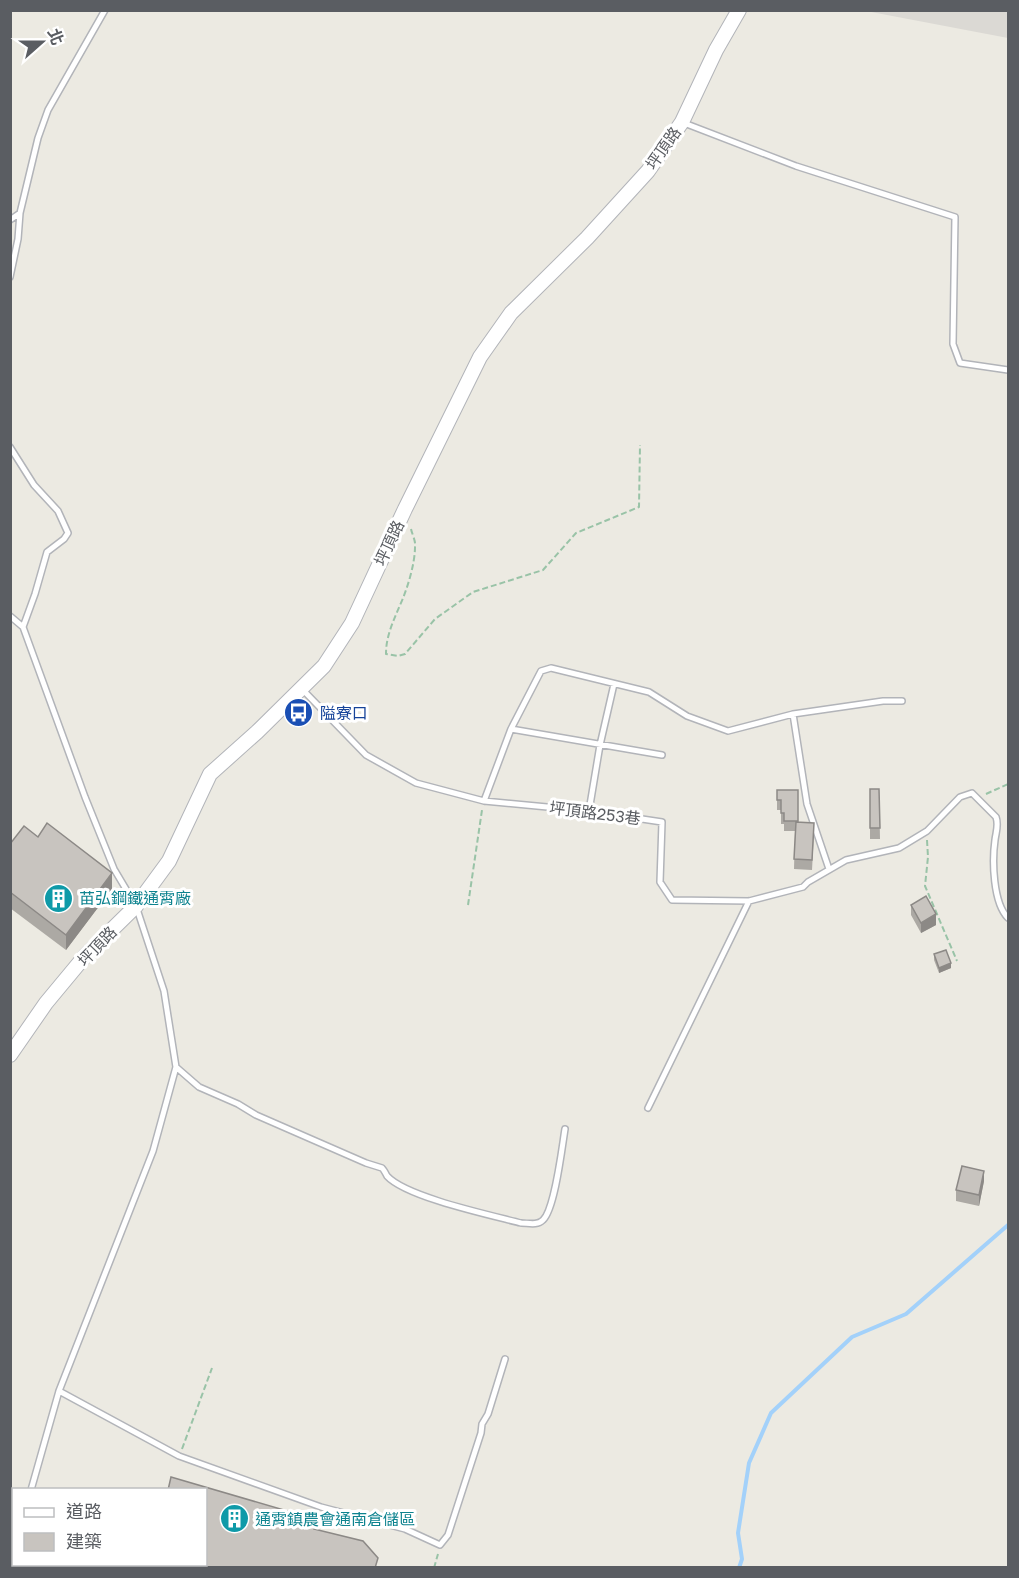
<svg xmlns="http://www.w3.org/2000/svg" width="1019" height="1578" viewBox="0 0 1019 1578" font-family="'Golos Text','Noto Sans TC',sans-serif">
	<rect width="100%" height="100%" fill="#eceae2"/>
	<path fill="#dbd9d4" d="M866 11H1008V38Z"/>
	<g fill="none" stroke-linecap="round" stroke-linejoin="round">
		<path stroke="#a3d1fa" stroke-width="4" d="M739 1568 742 1559 738 1533 749 1463 771 1413 852 1337 906 1314 1008 1225"/>
		<defs>
			<path id="service" d="M684 123 796 166 955 217 953 344 960 363 1008 370
				M10 220 20 213 38 138 48 110 105 10
				M10 277 18 239 20 213
				M10 447 34 485 58 511 68 533 64 539 47 552 35 594 23 627
				M10 616 23 627 85 797 114 869 136 906 164 991 176 1067 199 1087 238 1104 256 1115 366 1163 382 1168C383 1169 386 1174 387 1176 406 1197 490 1215 521 1223 528 1223 537 1226 543 1220 555 1209 562 1147 565 1129
				M302 689 366 755 416 783 484 801 589 811 662 822 660 882 672 900 749 901 803 887 808 882 846 860 899 848 927 831 960 797 972 793 996 817C999 825 996 832 995 840 992 861 993 903 1008 918
				M511 729 662 755
				M484 801 511 729 541 671 551 668 649 692 687 716 728 731 793 714
				M589 811 600 745 614 684
				M829 869 807 804 793 714 883 701H902
				M648 1108 749 901
				M59 1391 179 1456 321 1507 405 1529 440 1545 448 1535 481 1433 482 1424 488 1414 505 1359
				M31 1490 59 1391 153 1151 176 1067
				M10 1536 14 1530"/>
			<path id="tertiary" d="M10 1055 46 1003 85 956 136 906 169 861 210 774 257 732 324 666 352 623 405 509 480 357 511 313 587 238 648 171 682 122 716 50 739 10"/>
		</defs>
		<use href="#service" stroke="#b2b4b9" stroke-width="8"/>
		<use href="#tertiary" stroke="#b2b4b9" stroke-width="16"/>
		<path stroke="#99c3a7" stroke-width="2" stroke-dasharray="6 3" stroke-linecap="butt" d="M411 529C412 534 416 541 415 547 415 564 407 590 400 605 393 622 386 636 386 654L398 656 405 654 435 619 473 592 543 570 576 533 639 507 640 445
			M986 794 1008 784
			M927 840 928 857 925 886 957 961
			M468 905 482 810
			M182 1449 212 1368
			M434 1568 438 1554"/>
		<use href="#service" stroke="#fff" stroke-width="5"/>
		<use href="#tertiary" stroke="#fff" stroke-width="14"/>
	</g>
	<path fill="#aca9a4" d="M870 789H879L880 839H870Z
		M777 790H798V822L814 833 812 870 794 869 795 831H784V824H781V810H777Z
		M38 837 112 889 66 950 10 908V844Z
		M911 905 936 925 921 933 911 915Z
		M934 954 951 968 939 973 934 960Z
		M984 1181 979 1206 956 1201V1190Z"/>
	<path fill="#8c8986" d="M112 873V889L66 950V935Z
		M936 914V925L921 933V923Z
		M951 963V968L939 973V968Z
		M984 1171V1181L979 1206V1195Z
		M318 1520V1535L314 1529Z"/>
	<path fill="#c8c4bf" stroke="#8c8986" stroke-width="1.5" d="M870 789H879L880 828H870Z
		M777 790H798V821H784V813H781V800H777Z
		M796 822 814 823 812 860 794 859Z
		M47 823 112 873 66 935 10 892V844L24 826 38 837Z
		M926 896 936 914 921 923 911 905Z
		M946 950 951 963 939 968 934 954Z
		M962 1166 984 1171 979 1195 956 1190Z
		M171 1477 318 1520 314 1529 363 1541 378 1558 375 1568H153L150 1566V1564H206V1490H168Z"/>
	<defs>
		<symbol id="bus-disc" viewBox="-11 -11 22 22"><circle r="9.5" fill="#1a4fb4" stroke="#fff"/><path d="M-5-6H5V4H4V6H2V4H-2V6H-4V4H-5ZM-3.5-4V0h7V-4ZM-3.5 1.2v1.5H-2V1.2ZM2 1.2v1.5H3.5V1.2Z" fill="#fff"/></symbol>
		<symbol id="building-disc" viewBox="-11 -11 22 22"><circle r="9.5" fill="#0f9aa8" stroke="#fff"/><path d="M-4-6H4V6H1V3H-1V6H-4ZM-2.5-4.3h1.7v1.8h-1.7ZM.8-4.3h1.7v1.8H.8ZM-2.5-1h1.7V.8h-1.7ZM.8-1h1.7V.8H.8Z" fill="#fff"/></symbol>
	</defs>
	<g fill-rule="evenodd">
		<use href="#bus-disc" x="282" y="696" width="33" height="33"/>
		<use href="#building-disc" x="42" y="882" width="33" height="33"/>
		<use href="#building-disc" x="218" y="1502" width="33" height="33"/>
	</g>
	<g text-anchor="middle" stroke-width="6" stroke-linejoin="round" paint-order="stroke">
		<g font-size="16" fill="#5a5d62" stroke="#fff">
			<text transform="translate(663 148) rotate(-55)" y="6">坪頂路</text>
			<text transform="translate(389 543) rotate(-65)" y="6">坪頂路</text>
			<text transform="translate(595 813) rotate(7)" y="6">坪頂路253巷</text>
			<text transform="translate(97 946) rotate(-46)" y="6">坪頂路</text>
		</g>
		<g font-size="16" fill="#164399" stroke="#fff" text-anchor="start">
			<text x="320" y="719">隘寮口</text>
		</g>
		<g font-size="16" fill="#0d838f" stroke="#fff" text-anchor="start">
			<text x="79" y="904">苗弘鋼鐵通霄廠</text>
			<text x="255" y="1525">通霄鎮農會通南倉儲區</text>
		</g>
	</g>
	<rect width="1019" height="1578" fill="none" stroke="#5a5d62" stroke-width="24"/>
	<rect x="12" y="1488" width="195" height="78" fill="#ffffff" stroke="#bdbec0" stroke-width="1.5"/>
	<rect x="24" y="1508" width="30" height="9" fill="#ffffff" stroke="#bdbec0" stroke-width="1.5"/>
	<text x="66" y="1518" font-size="18" fill="#5a5d62">道路</text>
	<rect x="24" y="1533" width="30" height="18" fill="#c8c4bf" stroke="#bdbec0" stroke-width="1.5"/>
	<text x="66" y="1548" font-size="18" fill="#5a5d62">建築</text>
	<g transform="translate(42 42) rotate(69)" stroke="#ffffff" stroke-width="4.5" paint-order="stroke">
	<path d="M0-4.5L10 22L0 15L-10 22Z" fill="#5a5d62"/>
	<text y="-9" font-size="16" font-weight="bold" text-anchor="middle" fill="#5a5d62">北</text>
	</g>
</svg>
